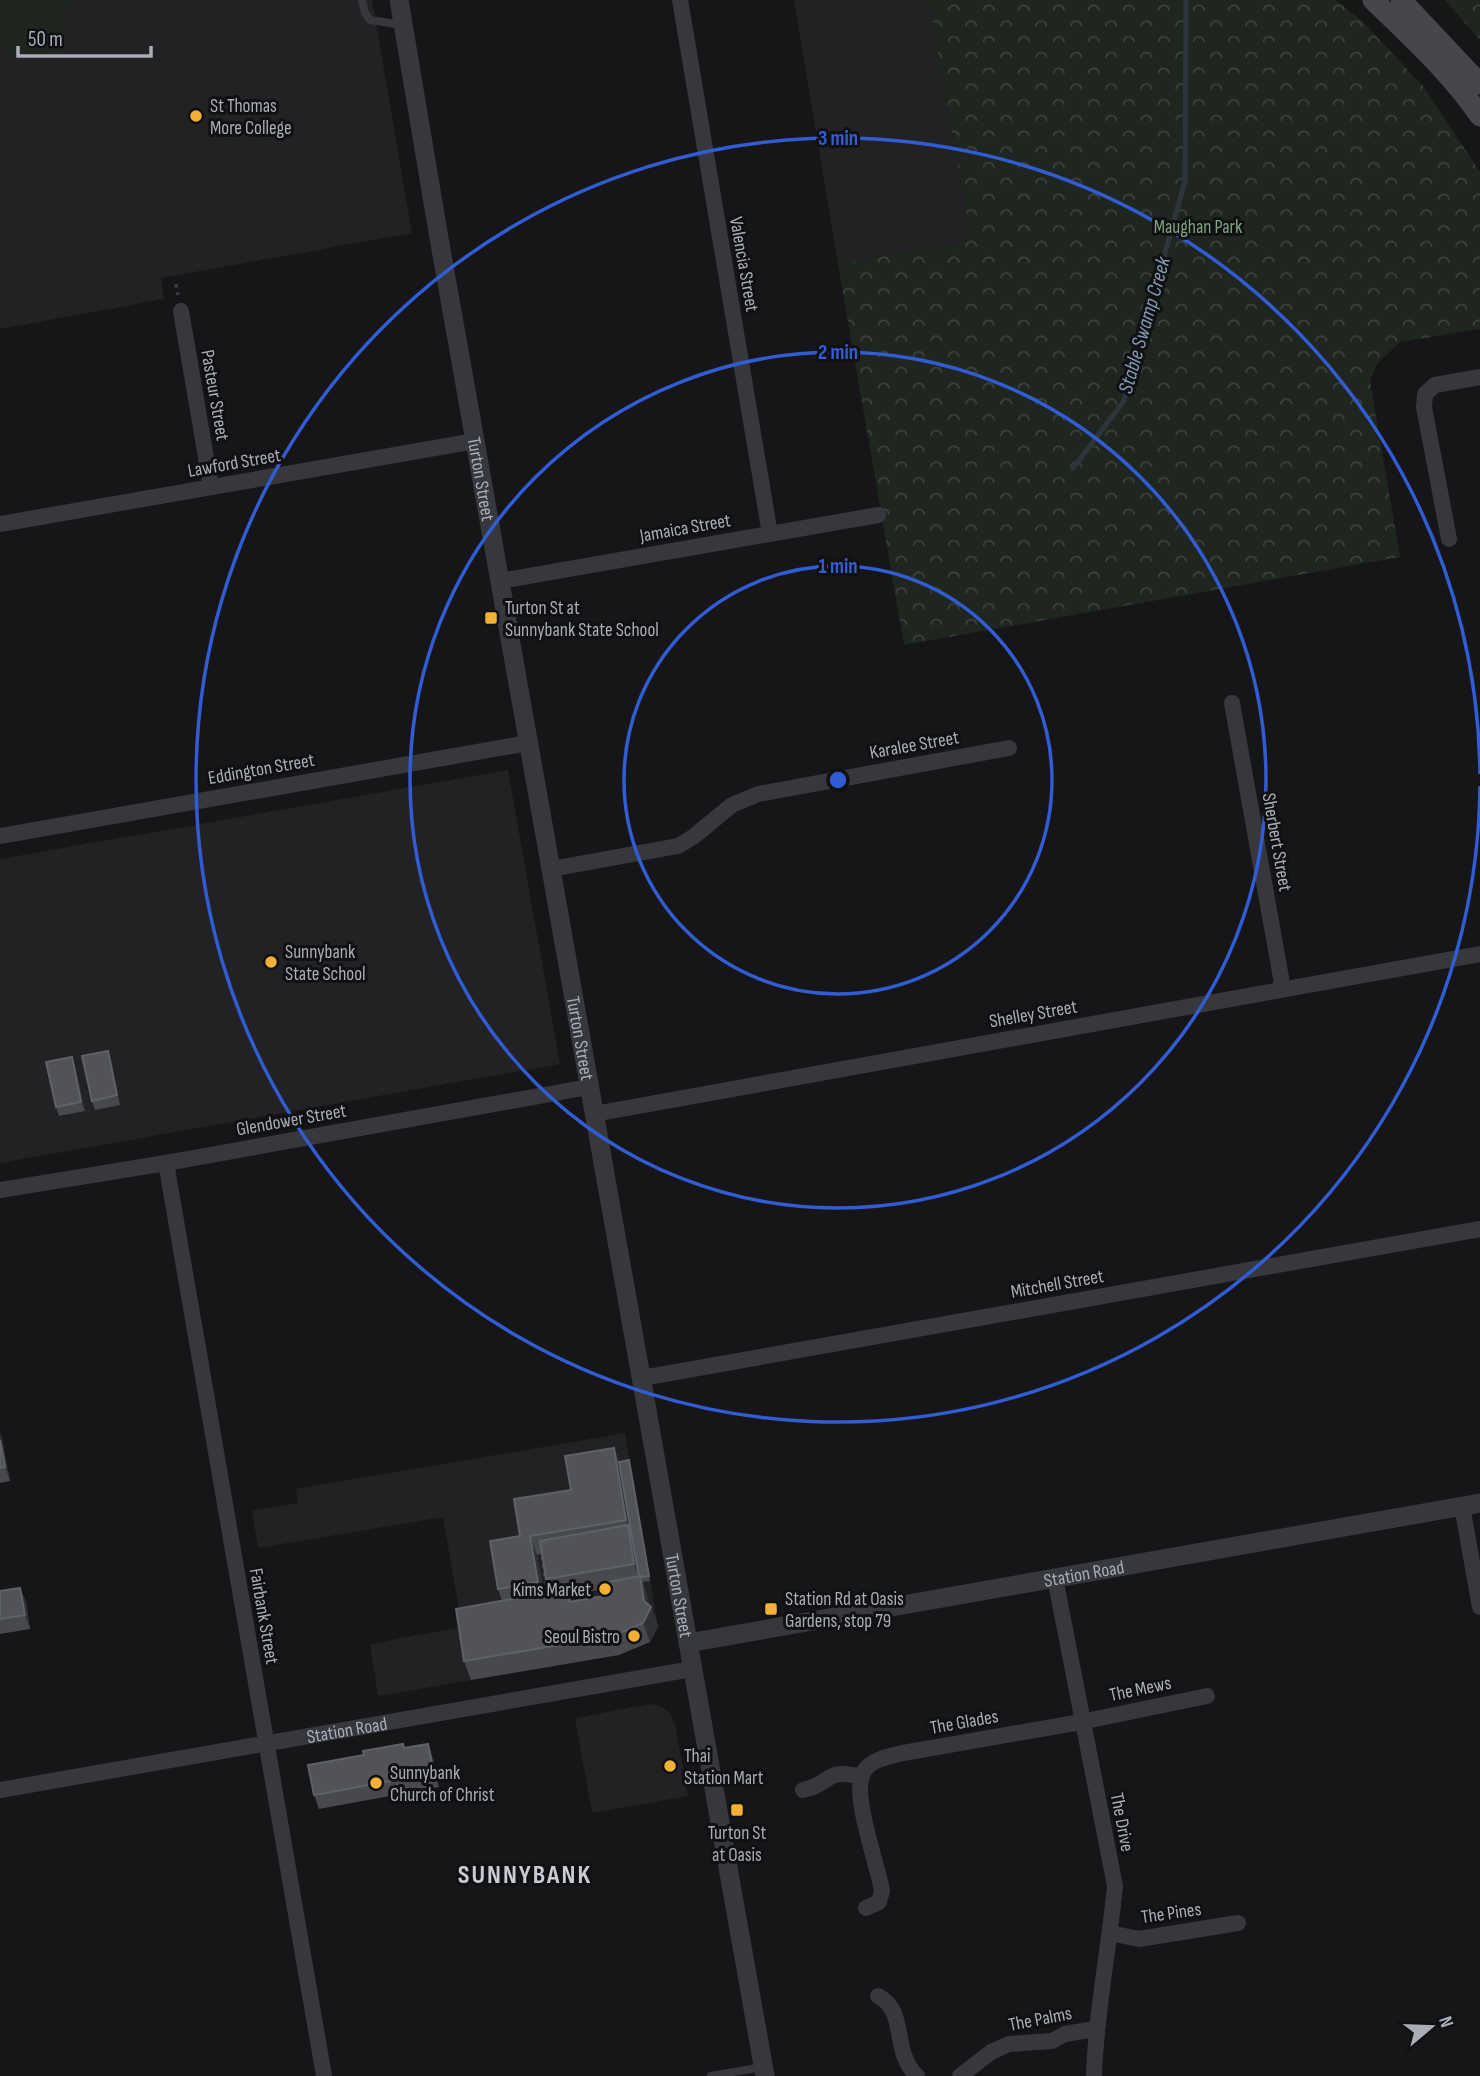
<svg xmlns="http://www.w3.org/2000/svg" width="1480" height="2076" viewBox="0 0 1480 2076" font-family="'Sofia Sans Condensed',sans-serif">
	<defs>
		<pattern id="park-crowns" width="20" height="18" patternUnits="userSpaceOnUse" patternTransform="scale(1.75)"><rect width="20" height="18" fill="#1e261f"/><path d="M2 6a3 3 0 1 1 6 0M12 15a3 3 0 1 1 6 0" fill="none" stroke="#3c433d"/></pattern>
	</defs>
	<rect width="100%" height="100%" fill="#161618"/>
	<path fill="#222225" d="M0 0H372L412 233 161 278 164 299 0 329Z
		M794 0H929L971 241 838 264Z
		M508 770 560 1064 0 1163V859Z
		M625 1433 658 1626 650 1642 619 1655 378 1696 370 1644 462 1627 443 1517 258 1548 252 1511 298 1503 296 1489Z
		M650 1704 661 1706 670 1713 675 1724 688 1796 592 1813 575 1718Z"/>
	<path fill="#1e261f" d="M0 0H68L59 58 0 49Z"/>
	<path fill="url(#park-crowns)" d="M929 0H1336L1361 20 1424 87 1480 172V329L1400 342 1377 364 1370 381 1400 557 904 645 838 264 971 241Z
		M1445 0H1480V40Z"/>
	<g fill="none" stroke-linecap="round" stroke-linejoin="round">
		<path stroke="#2c353c" stroke-width="5" d="M1073 468 1124 401 1185 181 1186 0"/>
		<path stroke="#3d3f44" stroke-width="3.5" stroke-dasharray="3.5 5" stroke-linecap="butt" d="M176 284 178 295
			M544 1557 542 1558 548 1596"/>
		<path stroke="#37383d" stroke-width="8" d="M362 0 365 13 370 20 403 25
			M711 2076 763 2067"/>
		<g stroke="#37383d" stroke-width="16">
			<path d="M680 0 770 534"/>
			<path d="M181 311 211 487"/>
			<path d="M0 524 475 441"/>
			<path d="M1449 539 1424 407 1425 394 1435 385 1480 377"/>
			<path d="M500 581 878 515"/>
			<path d="M1232 703 1283 989"/>
			<path d="M0 836 528 743"/>
			<path d="M551 869 678 846 693 837 732 805 758 794 1009 748"/>
			<path d="M594 1114 1480 954"/>
			<path d="M166 1163 324 2076"/>
			<path d="M0 1190 166 1163 589 1087"/>
			<path d="M642 1378 1480 1229"/>
			<path d="M1462 1506 1480 1607"/>
			<path d="M1055 1578 1115 1886C1109 1949 1096 2012 1094 2076"/>
			<path id="s1" d="M0 1790 692 1669"/>
			<path d="M803 1790C833 1784 823 1767 862 1777"/>
			<path d="M866 1908 879 1902 882 1891C878 1865 850 1791 864 1771 872 1759 890 1756 903 1753L1081 1722 1207 1696"/>
			<path d="M1110 1933 1139 1939 1238 1923"/>
			<path d="M878 1996C908 2011 891 2052 917 2076"/>
			<path d="M960 2076 991 2052 1009 2044 1052 2041 1065 2034 1095 2029"/>
		</g>
		<g stroke="#37383d" stroke-width="19">
			<path id="s2" d="M399 0 439 238 765 2076"/>
			<path id="s3" d="M688 1643 1480 1503"/>
		</g>
		<path stroke="#45474d" stroke-width="21" d="M1373 0C1410 36 1451 73 1480 116
			M1401 0 1480 84"/>
	</g>
	<path fill="#47494d" fill-rule="evenodd" d="M72 1057 75 1066 85 1111 59 1116 56 1107Z
		M111 1060 120 1105 95 1110 92 1101Z
		M0 1433 2 1439 10 1481 0 1483Z
		M614 1448 619 1462 630 1465 650 1581 643 1582 647 1595 649 1605 651 1607 658 1626 650 1642 619 1655 471 1680 464 1661 502 1601 498 1589 520 1536ZM542 1554 546 1579 551 1592 544 1594 537 1555ZM609 1588 610 1595 572 1602 569 1595Z
		M20 1588 26 1602 30 1629 0 1634V1591Z
		M403 1744 404 1748 433 1758 439 1787 319 1809 314 1795 364 1755Z"/>
	<path fill="#2f3033" d="M108 1051 111 1060 120 1105 117 1095Z
		M72 1057 75 1066 85 1111 81 1102Z
		M0 1433 2 1439 10 1481 5 1467 0 1440Z
		M614 1448 621 1467 633 1538 626 1520Z
		M628 1525 634 1544 639 1578 634 1564Z
		M530 1536 537 1555 545 1601 538 1582Z
		M640 1576 647 1595 650 1610 651 1607 658 1626 650 1642 643 1623Z
		M20 1588 26 1602 30 1629 25 1615Z
		M428 1744 433 1758 439 1787 434 1773Z"/>
	<path fill="#525359" stroke="#5f6168" stroke-width="2" d="M108 1051 117 1095 92 1101 82 1056Z
		M72 1057 81 1102 56 1107 46 1062Z
		M0 1440 5 1467 0 1468Z
		M614 1448 626 1520 530 1536 538 1582 498 1589 490 1541 520 1536 514 1499 571 1490 565 1456Z
		M629 1460 649 1576 641 1577H639L619 1462Z
		M628 1525 634 1564 546 1579 540 1541Z
		M640 1576 644 1601 651 1607 643 1623 613 1636 464 1661 456 1609 567 1589 569 1602 610 1595 608 1582Z
		M20 1588 25 1615 0 1619V1591Z
		M403 1744 404 1748 428 1744 434 1773 314 1795 308 1765 364 1755 363 1751Z"/>
	<g fill="none" stroke="#325cd3" stroke-width="3.5">
		<circle cx="838" cy="780" r="214"/>
		<circle cx="838" cy="780" r="428"/>
		<path d="M1480 786A642 642 0 1 1 1480 774"/>
	</g>
	<g fill="#f2b134" stroke="#111113" stroke-width="2.5">
		<circle cx="196" cy="116" r="7"/>
		<rect x="484" y="611" width="14" height="14" rx="3.5"/>
		<circle cx="271" cy="962" r="7"/>
		<circle cx="605" cy="1589" r="7"/>
		<rect x="764" y="1602" width="14" height="14" rx="3.5"/>
		<circle cx="634" cy="1636" r="7"/>
		<circle cx="670" cy="1766" r="7"/>
		<circle cx="376" cy="1783" r="7"/>
		<rect x="730" y="1803" width="14" height="14" rx="3.5"/>
	</g>
	<g text-anchor="middle" stroke-width="6" stroke-linejoin="round" paint-order="stroke">
		<g font-size="19" fill="#a8adb8" stroke="#111113" text-anchor="start">
			<text x="210" y="112">St Thomas<tspan x="210" dy="22">More College</tspan></text>
			<text x="505" y="614">Turton St at<tspan x="505" dy="22">Sunnybank State School</tspan></text>
			<text x="285" y="958">Sunnybank<tspan x="285" dy="22">State School</tspan></text>
			<text x="591" y="1596" text-anchor="end">Kims Market</text>
			<text x="785" y="1605">Station Rd at Oasis<tspan x="785" dy="22">Gardens, stop 79</tspan></text>
			<text x="620" y="1643" text-anchor="end">Seoul Bistro</text>
			<text x="684" y="1762">Thai<tspan x="684" dy="22">Station Mart</tspan></text>
			<text x="390" y="1779">Sunnybank<tspan x="390" dy="22">Church of Christ</tspan></text>
			<text x="737" y="1839" text-anchor="middle">Turton St<tspan x="737" dy="22">at Oasis</tspan></text>
		</g>
		<g font-size="19" fill="#7fa381" stroke="#111113">
			<text x="1198" y="233">Maughan Park</text>
		</g>
		<g font-size="19" fill="#a8adb8" stroke="#111113">
			<text transform="translate(745 264) rotate(80)" y="7">Valencia Street</text>
			<text transform="translate(216 395) rotate(80)" y="7">Pasteur Street</text>
			<text transform="translate(234 462) rotate(-10)" y="7">Lawford Street</text>
			<text dy="7" stroke="none"><textPath href="#s2" startOffset="486">Turton Street</textPath></text>
			<text transform="translate(685 527) rotate(-10)" y="7">Jamaica Street</text>
			<text transform="translate(914 744) rotate(-10)" y="7">Karalee Street</text>
			<text transform="translate(261 768) rotate(-10)" y="7">Eddington Street</text>
			<text transform="translate(1278 842) rotate(80)" y="7">Sherbert Street</text>
			<text transform="translate(1033 1013) rotate(-10)" y="7">Shelley Street</text>
			<text dy="7" stroke="none"><textPath href="#s2" startOffset="1054">Turton Street</textPath></text>
			<text transform="translate(291 1119) rotate(-10)" y="7">Glendower Street</text>
			<text transform="translate(1057 1283) rotate(-10)" y="7">Mitchell Street</text>
			<text dy="7" stroke="none"><textPath href="#s3" startOffset="402">Station Road</textPath></text>
			<text dy="7" stroke="none"><textPath href="#s2" startOffset="1620">Turton Street</textPath></text>
			<text transform="translate(265 1616) rotate(80)" y="7">Fairbank Street</text>
			<text transform="translate(1140 1688) rotate(-12)" y="7">The Mews</text>
			<text transform="translate(964 1721) rotate(-10)" y="7">The Glades</text>
			<text dy="7" stroke="none"><textPath href="#s1" startOffset="352">Station Road</textPath></text>
			<text transform="translate(1123 1822) rotate(79)" y="7">The Drive</text>
			<text transform="translate(1171 1912) rotate(-8)" y="7">The Pines</text>
			<text transform="translate(1040 2018) rotate(-11)" y="7">The Palms</text>
		</g>
		<g font-size="21" font-style="italic" fill="#7f9bb3" stroke="#111113">
			<text transform="translate(1144 325) rotate(-74)" y="7">Stable Swamp Creek</text>
		</g>
		<g font-size="26" font-weight="bold" letter-spacing="2" fill="#c9ccd4" stroke="#111113">
			<text x="525" y="1883">SUNNYBANK</text>
		</g>
	</g>
	<circle cx="838" cy="780" r="10" fill="#325cd3" stroke="#111113" stroke-width="3.5"/>
	<g font-size="21" text-anchor="middle" font-weight="bold" fill="#325cd3" stroke="#111113" stroke-width="6" stroke-linejoin="round" paint-order="stroke">
		<text x="838" y="145">3 min</text>
		<text x="838" y="359">2 min</text>
		<text x="838" y="573">1 min</text>
	</g>
	<g transform="translate(1431 2027) rotate(71)" stroke="#111113" stroke-width="5" paint-order="stroke">
	<path d="M0-5L12 26L0 18L-12 26Z" fill="#a8adb8"/>
	<text y="-10" font-size="19" font-weight="bold" text-anchor="middle" fill="#a8adb8">N</text>
	</g>
	<path d="M18 46v10h133v-10" fill="none" stroke="#a8adb8" stroke-width="3.5"/>
	<text x="28" y="46" font-size="21" fill="#a8adb8" stroke="#111113" stroke-width="5" paint-order="stroke">50 m</text>
</svg>
